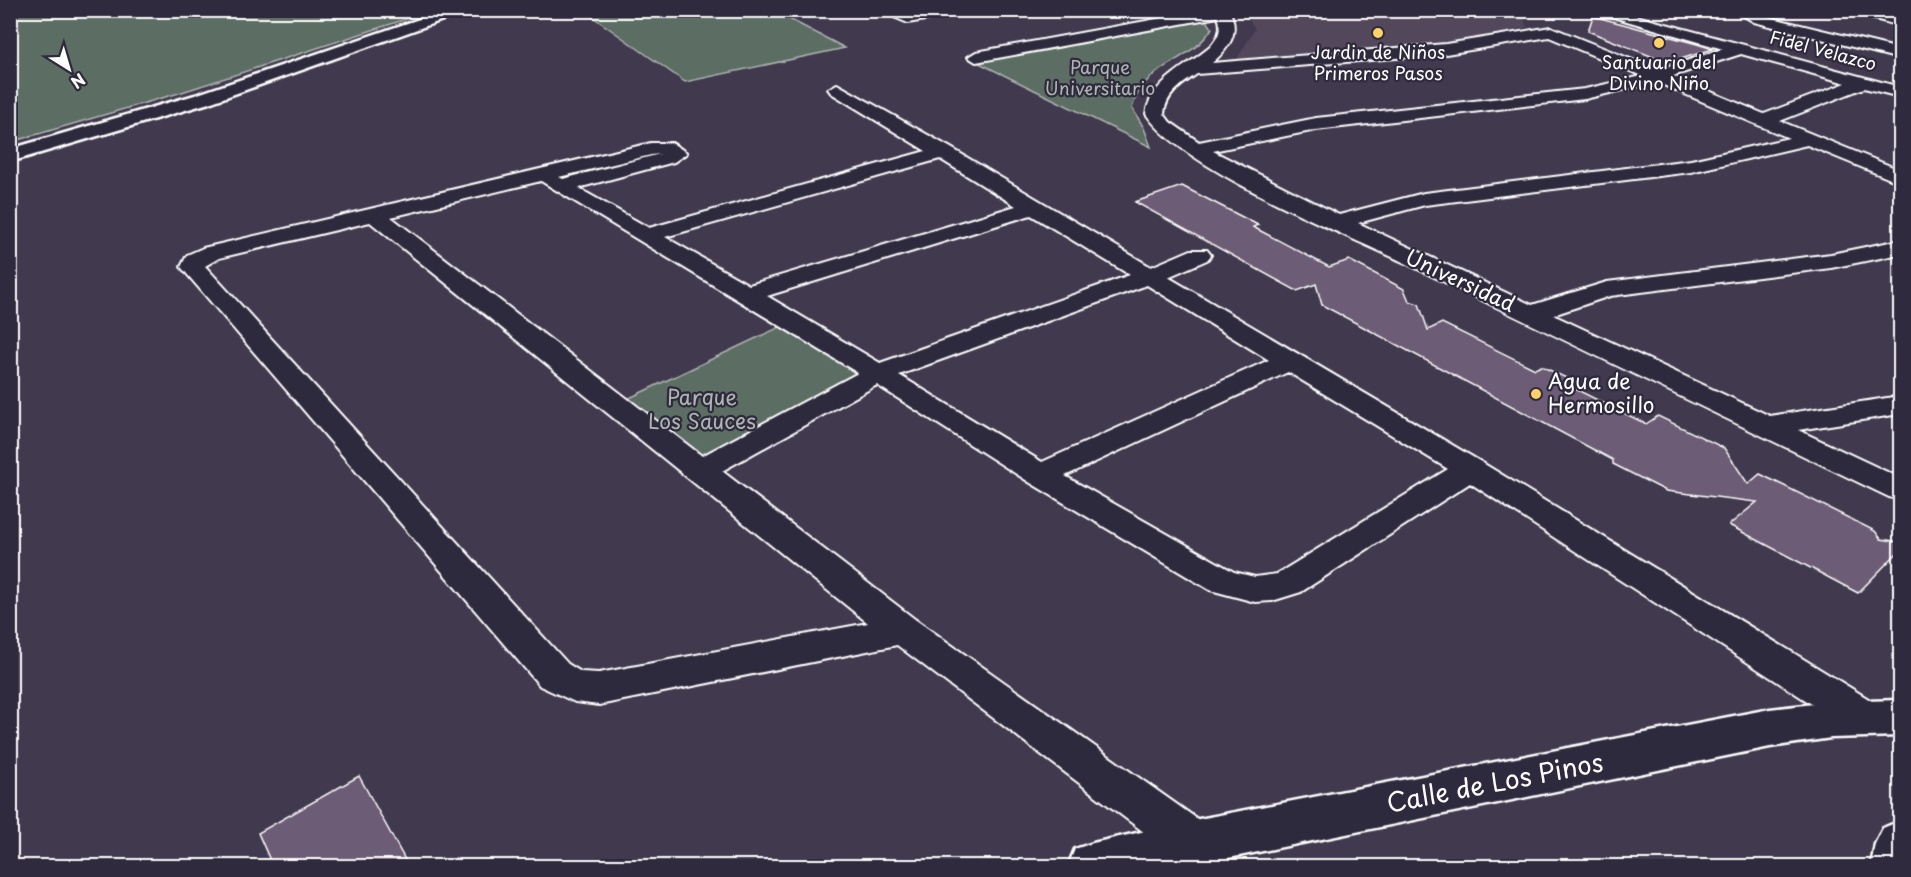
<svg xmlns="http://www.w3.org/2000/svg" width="1911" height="877" viewBox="0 0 1911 877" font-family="'Playpen Sans',sans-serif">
	<rect width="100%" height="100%" fill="#41394e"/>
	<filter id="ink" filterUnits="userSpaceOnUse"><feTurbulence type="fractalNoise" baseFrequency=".0167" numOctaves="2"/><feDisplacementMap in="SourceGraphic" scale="12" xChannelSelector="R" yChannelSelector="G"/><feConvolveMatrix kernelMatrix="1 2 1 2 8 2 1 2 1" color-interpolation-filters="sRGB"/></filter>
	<g filter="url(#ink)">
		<path fill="#52475c" d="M1244 11H1538L1524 21 1527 27 1487 37 1403 49 1235 62 1255 29Z"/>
		<path fill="#5c6d64" stroke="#aeb6b2" stroke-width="1.5" d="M11 10H431V11L179 93 11 142Z
			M614 10 774 11 845 48 685 82 590 15Z
			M1205 18 1212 28C1190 65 1145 61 1132 108L1144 128 1151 147 975 61Z
			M782 326 862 374 696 461 621 402Z"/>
		<path fill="#6c5b74" stroke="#fff" stroke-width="1.5" d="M1593 16 1697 44 1713 49 1668 63 1588 31Z
			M1182 186 1258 225 1253 227 1329 267 1349 260 1404 289 1409 301 1419 304 1428 330 1442 323 1535 369 1541 366 1575 382 1569 386 1646 424 1658 416 1724 448 1748 484 1760 474 1875 531 1881 539 1900 542V550L1858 593 1729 525 1757 502 1666 491 1613 464V460L1322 305 1316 284 1297 291 1135 202Z
			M359 776 409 867H273L258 833Z"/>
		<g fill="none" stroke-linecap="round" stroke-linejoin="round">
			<defs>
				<path id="minor" d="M877 10H899L909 14 931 10H966L959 14 908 23Z
					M1206 10H1229C1241 33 1229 48 1212 63L1446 44 1551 27 1658 70 1723 49 1589 10H1614L1900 87V97L1864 88 1780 121 1900 170V183L1807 145 1691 172 1425 205 1358 223 1532 305 1607 282 1831 254 1900 240V254L1831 268 1610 296 1553 315 1770 416 1900 396V414L1798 430 1900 478V500L1889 497C1727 419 1565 341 1403 262 1338 231 1183 169 1146 114 1150 82 1188 66 1210 47 1218 38 1223 29 1218 17L976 62 968 57 976 52ZM1549 37 1642 76 1585 89 1316 118 1199 142 1170 122 1164 114C1166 94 1181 85 1197 74L1446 54ZM1741 54 1846 83 1764 114 1673 76ZM1656 82 1789 138 1691 160 1424 193 1339 215 1213 151 1316 130 1585 99Z
					M1734 10H1753L1764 16 1900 49V59L1754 22Z
					M1842 10H1870L1900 18V26Z
					M837 84 951 148 1151 267 1191 250H1207L1211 255 1207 260 1168 277 1481 462 1880 706 1886 718 1880 730 1866 735 1852 730 1470 483 1301 592 1272 601 1255 602 1210 590 1029 482 877 385 722 471 916 620 1210 828 1216 843 1210 858 1194 864 1178 858 897 645 599 705 575 702 540 686 181 267 187 255 203 248 651 143H672L687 153 674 162 578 188 649 228 926 151 831 93 828 89ZM660 154 563 179 559 177 651 155ZM940 159 1016 206 749 285 665 237ZM541 181 858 373 702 456 391 217ZM1031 215 1130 275 880 363 767 296ZM370 222 868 623 599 673 581 672 568 664 205 266 219 258ZM1147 285 1269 360 1042 462 899 375ZM1288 372 1448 469 1277 574 1255 577 1234 572 1065 476Z"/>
				<path id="tertiary" d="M1900 700V736L1831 738 1770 747 1190 866H1068L1075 849 1093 843 1194 820 1770 709 1831 702Z"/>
				<path id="secondary" d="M446 10H471L209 103 10 162V149L195 95Z"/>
				<path id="primary" d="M1900 821V866H1871L1875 844 1883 828Z"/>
			</defs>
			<use href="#minor" stroke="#fff" stroke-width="4"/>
			<use href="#tertiary" stroke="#fff" stroke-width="5"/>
			<use href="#secondary" stroke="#fff" stroke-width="5"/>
			<use href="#primary" stroke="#fff" stroke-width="5"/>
			<use href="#minor" fill="#2f2a3d" fill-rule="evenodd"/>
			<use href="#tertiary" fill="#2f2a3d" fill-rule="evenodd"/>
			<use href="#secondary" fill="#2f2a3d" fill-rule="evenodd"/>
			<use href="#primary" fill="#2f2a3d" fill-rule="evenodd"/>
		</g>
	</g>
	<g fill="#ffd166" stroke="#2f2a3d" stroke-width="2">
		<circle cx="1378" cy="33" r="6"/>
		<circle cx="1659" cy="43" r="6"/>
		<circle cx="1536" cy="394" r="6"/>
	</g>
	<g text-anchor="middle" stroke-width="4.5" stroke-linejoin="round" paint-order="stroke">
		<g font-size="18" fill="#fff" stroke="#2f2a3d">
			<text transform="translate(1823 51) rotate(15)" y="6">Fidel Velazco</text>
		</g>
		<g font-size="18" fill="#fff" stroke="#2f2a3d">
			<text x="1378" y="59">Jardin de Niños<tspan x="1378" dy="21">Primeros Pasos</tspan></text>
			<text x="1659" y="69">Santuario del<tspan x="1659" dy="21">Divino Niño</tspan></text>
		</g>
		<g font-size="18" fill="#aeb6b2" stroke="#2f2a3d">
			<text x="1100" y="74">Parque<tspan x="1100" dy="21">Universitario</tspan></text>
		</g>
		<g font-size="21" fill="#fff" stroke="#2f2a3d">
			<text transform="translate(1460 281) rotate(25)" y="7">Universidad</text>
		</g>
		<g font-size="21" fill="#fff" stroke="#2f2a3d" text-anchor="start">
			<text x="1548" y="389">Agua de<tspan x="1548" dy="24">Hermosillo</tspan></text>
		</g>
		<g font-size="21" fill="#aeb6b2" stroke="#2f2a3d">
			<text x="702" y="405">Parque<tspan x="702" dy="24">Los Sauces</tspan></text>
		</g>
		<g font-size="26" fill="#fff" stroke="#2f2a3d">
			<text transform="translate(1495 783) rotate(-11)" y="9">Calle de Los Pinos</text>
		</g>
	</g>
	<rect width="1911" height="877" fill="none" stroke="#2f2a3d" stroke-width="36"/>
	<rect x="18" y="18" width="1875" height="841" fill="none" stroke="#fff" stroke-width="2" filter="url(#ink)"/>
	<g transform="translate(69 69) rotate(143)" stroke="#2f2a3d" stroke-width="4.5" paint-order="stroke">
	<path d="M0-4.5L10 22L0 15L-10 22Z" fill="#ffffff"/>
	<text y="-9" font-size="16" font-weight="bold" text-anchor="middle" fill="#ffffff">N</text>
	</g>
</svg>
